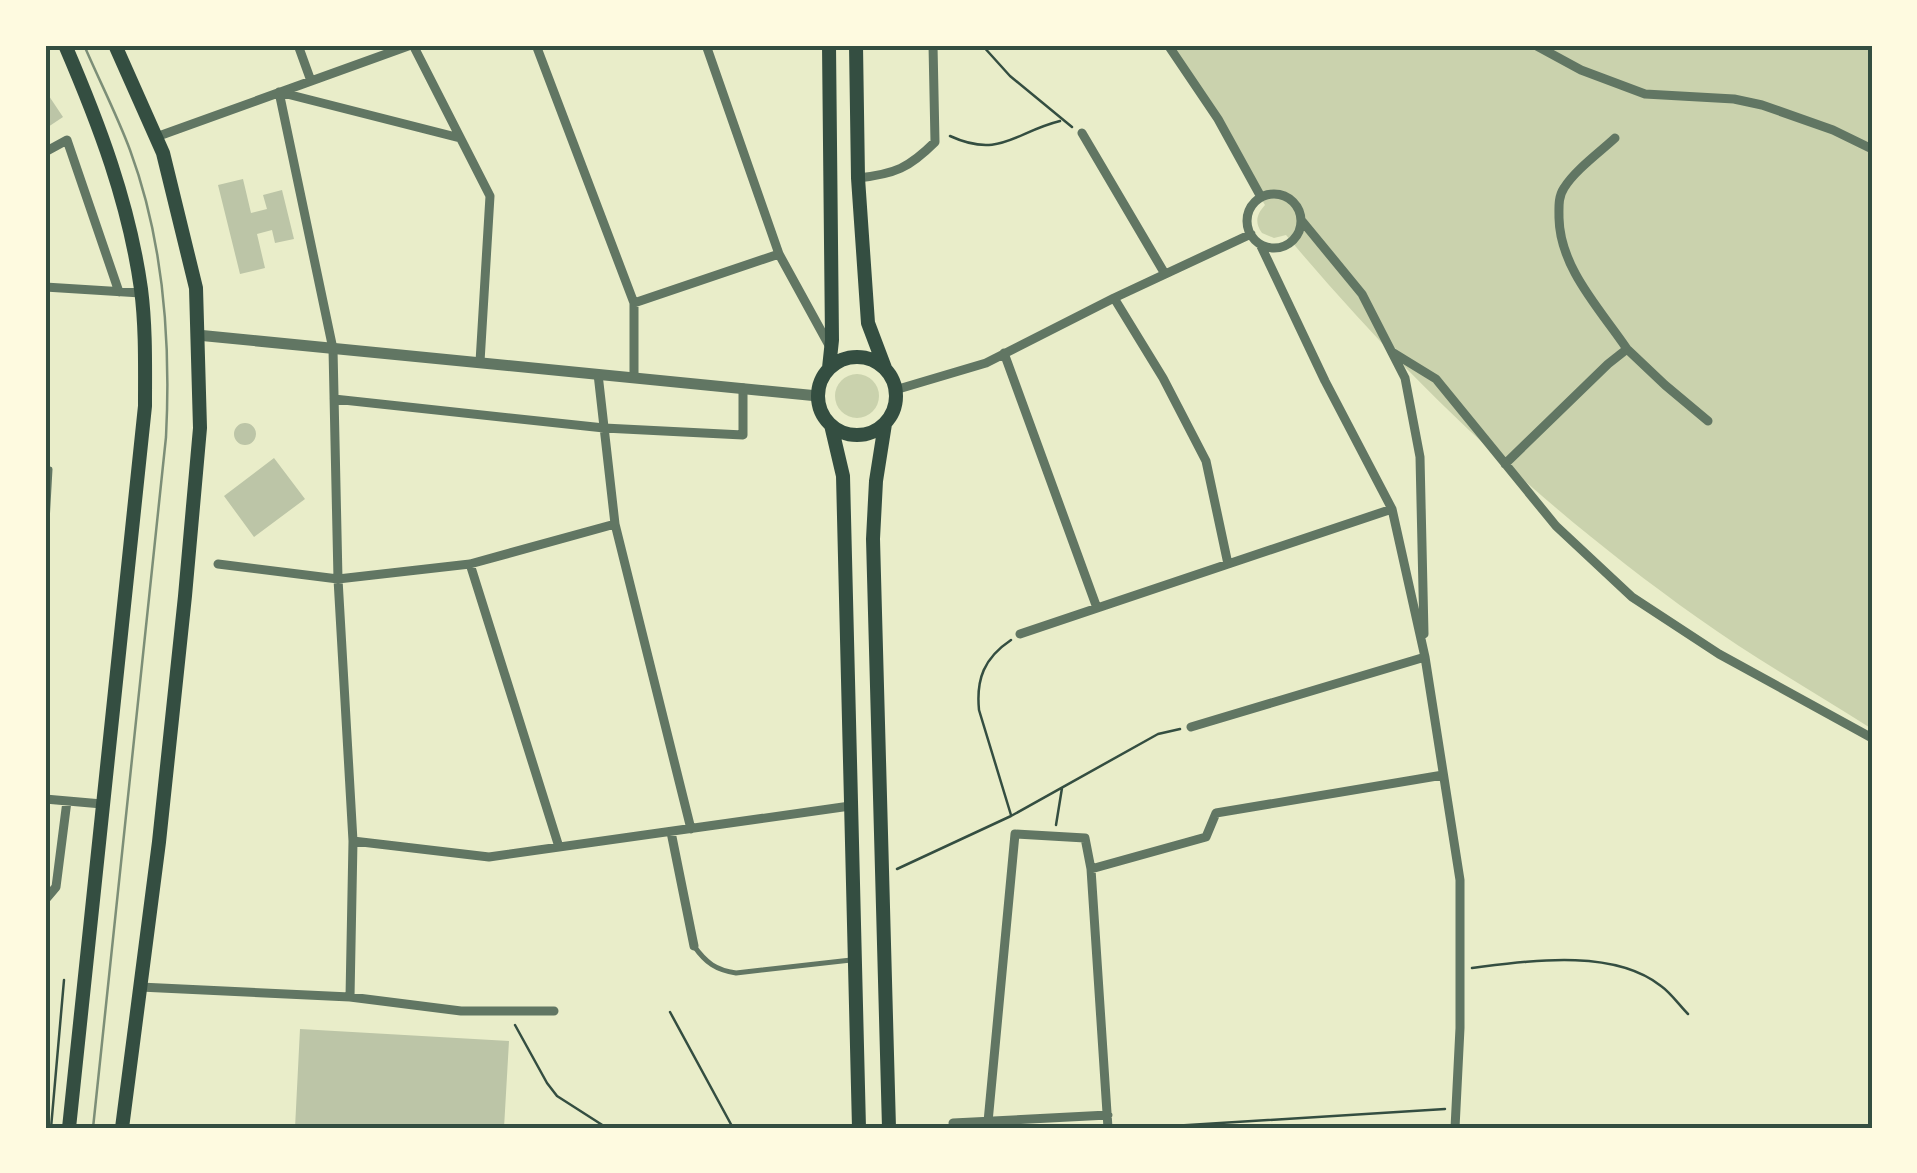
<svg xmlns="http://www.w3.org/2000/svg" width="1917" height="1173" viewBox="0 0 1917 1173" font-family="'Noto Sans',sans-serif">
	<rect width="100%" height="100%" fill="#e9edc9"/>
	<path fill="#cad2ad" d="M1169 45H1872V729C1814 692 1754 658 1698 618 1544 509 1407 380 1286 235L1274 238 1262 233C1254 222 1257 214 1265 205Z
		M835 396a22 22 0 1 1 44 0a22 22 0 1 1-44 0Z"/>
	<path fill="#bcc5a7" d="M45 90 63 117 45 129Z
		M243 179 251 213 267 209 263 195 282 190 294 239 275 243 272 230 257 234 265 268 240 274 218 185Z
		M234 434a11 11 0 1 1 22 0a11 11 0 1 1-22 0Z
		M274 458 305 499 254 537 224 496Z
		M300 1029 509 1041 504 1128H295Z"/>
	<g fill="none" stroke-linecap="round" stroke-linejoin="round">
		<path stroke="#344e41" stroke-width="2.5" d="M982 45 1010 76 1072 127
			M950 136C1000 159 1015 132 1060 121
			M1011 640C984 658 976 679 979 710L1011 815
			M1056 825 1062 788
			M897 869 1011 816 1158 734 1180 729
			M1472 968C1529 961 1613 948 1661 986 1671 993 1679 1005 1688 1014
			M670 1012 733 1128
			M515 1025 547 1083 557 1096 607 1128
			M51 1128 64 980
			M1140 1128 1445 1109"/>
		<path stroke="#617663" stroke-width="5" d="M45 558 50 469
			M694 946C706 963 716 970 736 973L851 960"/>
		<path stroke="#617663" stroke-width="9" d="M298 45 311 81
			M413 45 490 196 480 362
			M536 45 634 303V377
			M706 45 779 254 830 347
			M1168 45 1218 119 1261 197
			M1535 45 1581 70 1645 94 1734 99 1762 105 1833 130 1872 149
			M1082 133 1165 274
			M156 137 411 45
			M1615 138C1600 152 1575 170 1564 188 1558 197 1559 207 1559 218 1560 268 1600 309 1627 349
			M45 152 67 140 119 292
			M858 178C895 174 909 168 935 142L933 45
			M1247 221a27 27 0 1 1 54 0a27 27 0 1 1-54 0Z
			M1302 221 1362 294 1405 378 1420 457 1424 634
			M1260 244 1325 381 1392 509 1425 657 1460 880V1028L1455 1128
			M45 287 141 293
			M1114 298 1163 378 1206 461 1228 564
			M634 303 779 254
			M1392 352 1436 379 1556 526 1632 597 1719 654 1872 738
			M1004 353 1097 608
			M598 374 615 524 691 829
			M895 390 986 363 1114 298 1251 234
			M334 399 604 428 743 435V388
			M1505 464 1608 364 1627 349 1665 385 1708 421
			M218 564 338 579 470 564 615 524
			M470 564 559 847
			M1020 634 1392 509
			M1191 727 1425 657
			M45 799 102 804
			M671 832 694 946
			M353 841 489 857 850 806
			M1091 869 1206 837 1216 813 1443 775
			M45 900 56 887 67 801
			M140 987 350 997 461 1011H554
			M350 997 353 841 338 579 333 349 279 92 460 138
			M988 1122 1015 834 1085 838 1091 869 1108 1128
			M953 1123 1108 1115"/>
		<path stroke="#617663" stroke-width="11" d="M197 335 818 396"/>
		<path stroke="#344e41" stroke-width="14" d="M65 45C99 124 129 203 141 289 146 328 145 367 145 406L69 1128
			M115 45 163 153 196 288 200 428 185 596 159 842 122 1128
			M829 45 832 340 829 368
			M856 45 858 178 868 323 885 368
			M818 396a39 39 0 1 1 78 0a39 39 0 1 1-78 0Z
			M885 424 876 481 873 539 889 1128
			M831 425 843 476 859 1128"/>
		<path stroke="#7c8e77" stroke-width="2.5" d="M84 45C99 80 117 115 130 150 164 242 171 340 166 437L93 1128"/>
	</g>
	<rect width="1917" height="1173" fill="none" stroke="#fefae0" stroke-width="95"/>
	<rect x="48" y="48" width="1822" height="1078" fill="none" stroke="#344e41" stroke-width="4"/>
</svg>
